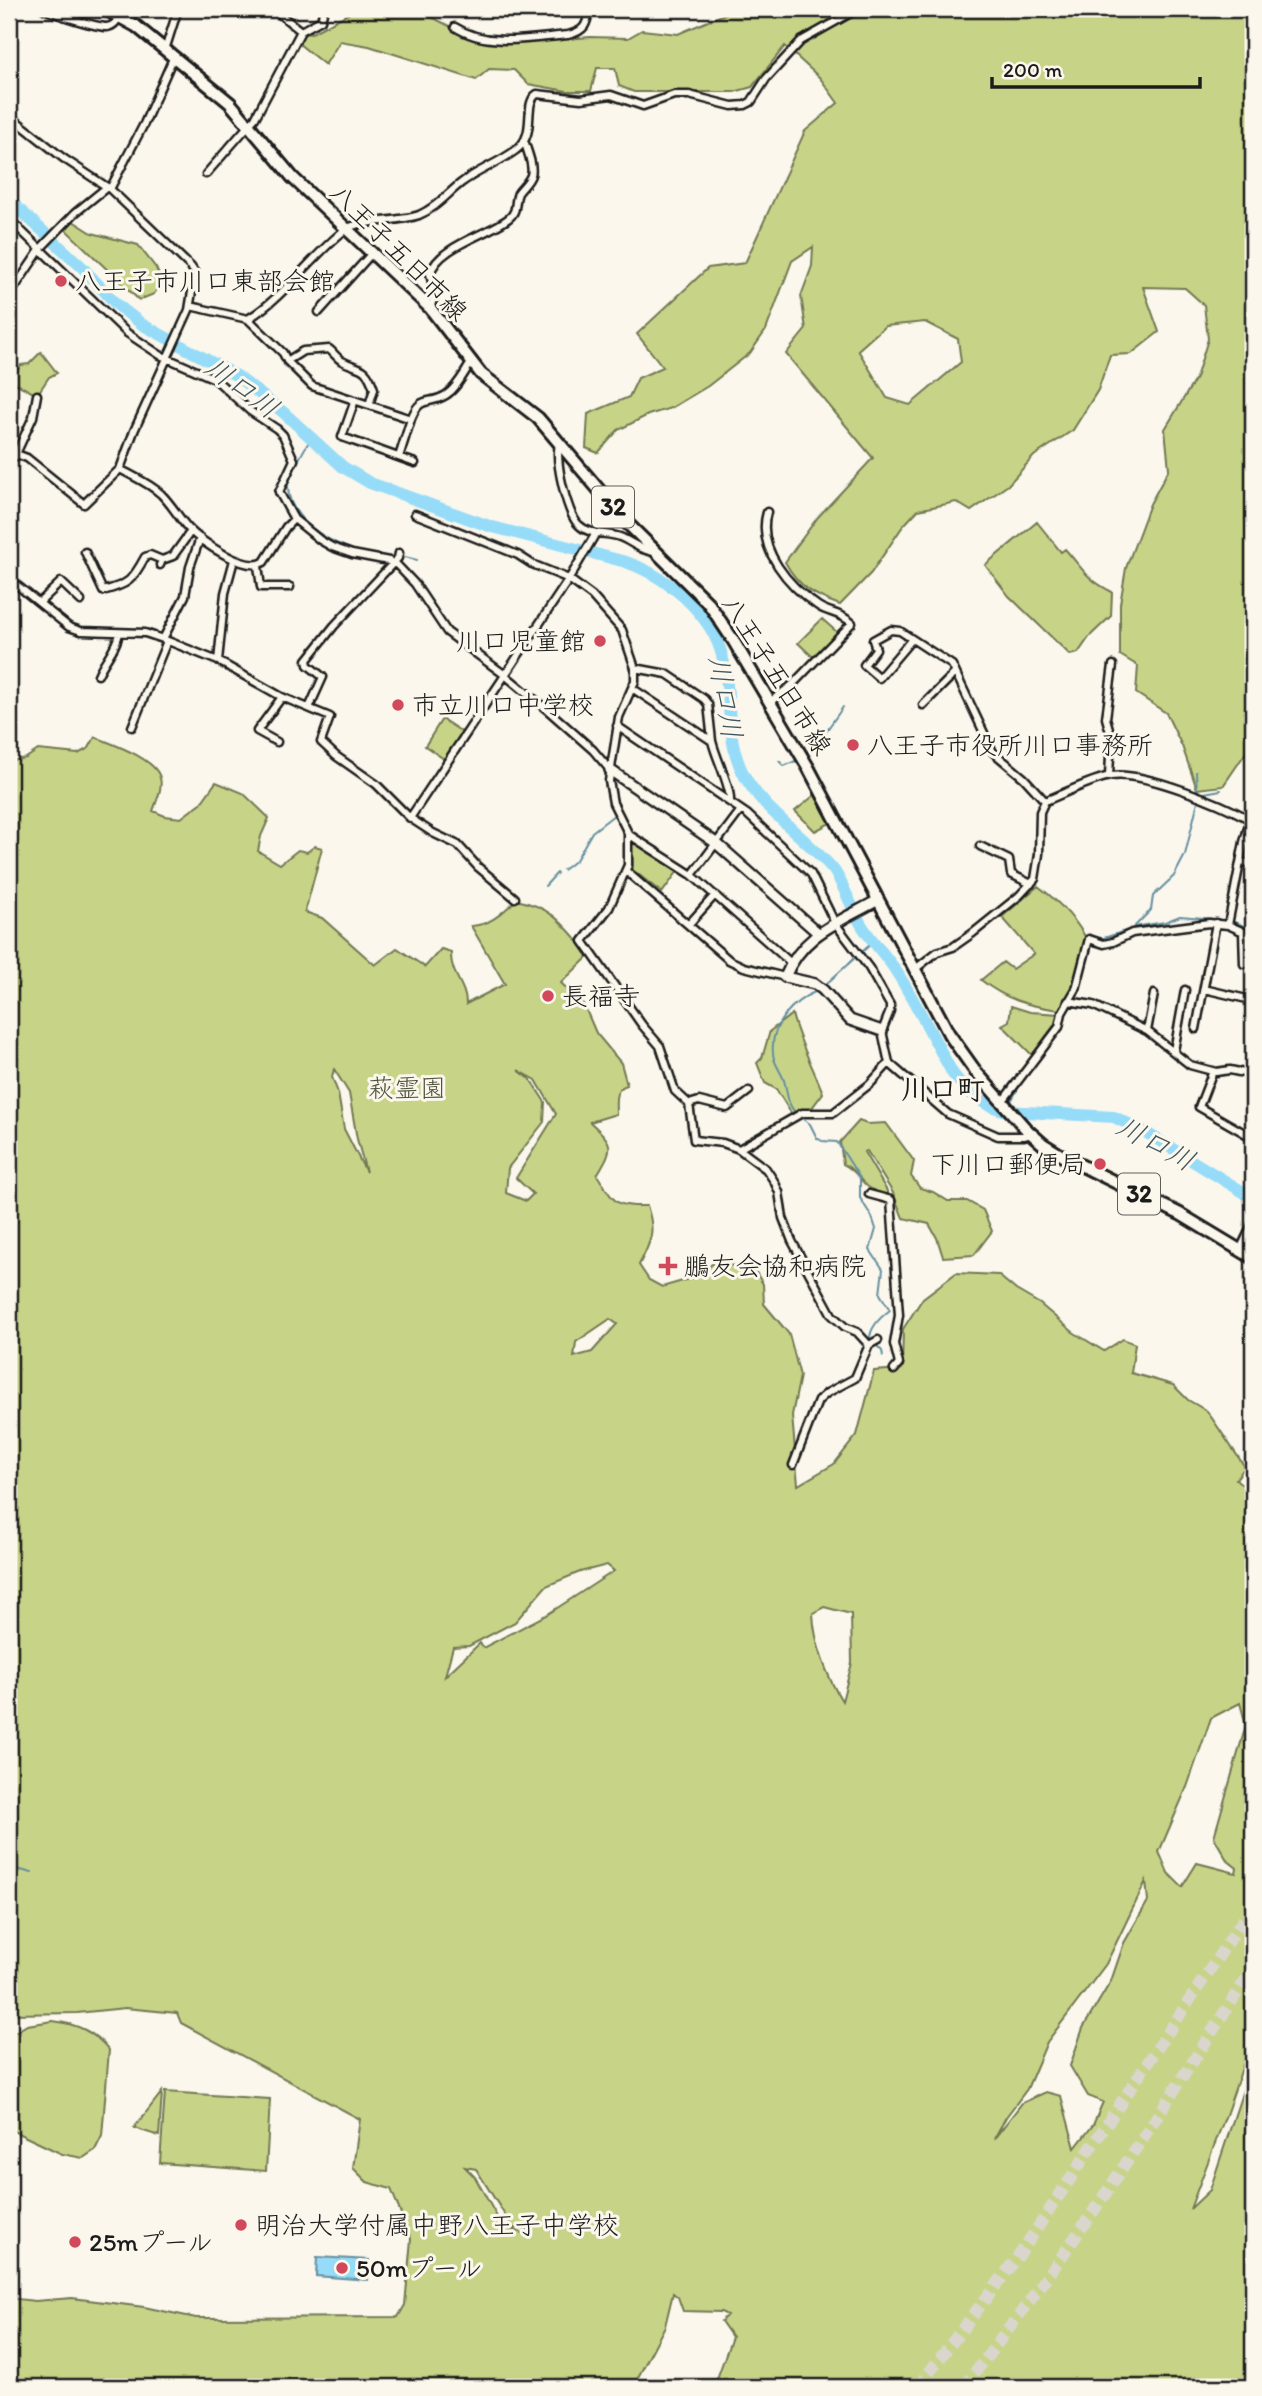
<svg xmlns="http://www.w3.org/2000/svg" width="1262" height="2396" viewBox="0 0 1262 2396" font-family="Itim,'Klee One',sans-serif">
	<rect width="100%" height="100%" fill="#fbf7ec"/>
	<filter id="ink" filterUnits="userSpaceOnUse"><feTurbulence type="fractalNoise" baseFrequency=".0143" numOctaves="2"/><feDisplacementMap in="SourceGraphic" scale="14" xChannelSelector="R" yChannelSelector="G"/><feConvolveMatrix kernelMatrix="1 2 1 2 8 2 1 2 1" color-interpolation-filters="sRGB"/></filter>
	<g filter="url(#ink)">
		<path fill="#c7d488" stroke="#727852" stroke-width="2" fill-rule="evenodd" d="M357 9H416L467 35 545 41 590 37 628 38 642 30 678 34 736 9H1253V742L1223 786 1197 789 1182 746 1166 713 1136 693 1138 666 1120 655V604L1126 568 1150 504 1169 469 1165 429 1196 378 1208 339 1204 305 1185 288 1143 287 1159 332 1131 354 1110 355 1098 390 1073 430 1034 456 1008 485 971 511 956 502 918 510 903 526 871 573 840 605C814 596 798 586 785 562L818 517 873 458 786 354 806 329 801 296 812 266 813 247 792 261 766 330 750 353 708 386 671 408 648 415 618 430 598 453 586 448 588 414 629 397 638 378 663 367 637 334 708 268 745 263 805 131 838 103 820 78 785 46 752 87 734 92H634L619 86 615 68H597L591 91H567L528 84 514 70 489 69 476 80 369 46 340 41 325 65 298 43 304 33 310 34ZM925 322 958 339 961 362 910 405 887 398 858 350 885 326Z
			M73 221 92 233 138 245 156 268 162 282 154 294 139 300 66 230Z
			M41 352 57 373 49 377 37 395 11 381 21 365 29 364Z
			M1037 522 1061 552 1065 549C1084 570 1085 578 1112 592L1111 616 1090 636 1078 653 1070 655 1009 596 985 565Z
			M822 619 838 633 814 658 798 643Z
			M442 719 462 732 444 759 425 746Z
			M95 737C113 744 156 759 160 778 163 788 156 802 153 811L165 816 181 818 201 803 216 782 243 793 269 818 261 836 258 851 280 864 298 850 307 852 315 846 322 848 305 912 322 918 375 965 397 948 425 967 441 949 451 952C450 975 466 984 466 1004L505 984 471 926C491 925 502 913 516 900 554 907 565 927 590 955L561 983 584 1005 596 1033 621 1063 627 1085C613 1089 616 1102 616 1114L590 1122C615 1145 614 1146 597 1175 615 1202 613 1207 647 1206 656 1231 651 1242 639 1265L649 1280 662 1287 693 1278 712 1264 727 1266 751 1264 763 1284 764 1304 789 1334 800 1376 792 1415 798 1485 834 1464 857 1435 874 1371 902 1369 903 1329 923 1298 956 1273 998 1275 1016 1290 1040 1304 1073 1332 1104 1351 1123 1339 1135 1344 1131 1373 1173 1385 1188 1400 1207 1411 1245 1467 1236 1479 1253 1495V2036L1227 2112 1190 2209 1210 2190 1253 2060V2387H714L732 2337 721 2321 727 2315 721 2312 683 2311 678 2297 673 2293 665 2326 633 2387H9V2298L35 2301 72 2298 144 2307 196 2318 398 2317 405 2305 411 2239 391 2189 367 2182 353 2168 360 2119 181 2023 177 2013 125 2008 77 2013 9 2014V761L26 758 38 750 78 754 89 748ZM334 1069 349 1093 357 1139 366 1172 344 1129 338 1093 332 1077ZM518 1070 536 1080 556 1114 516 1178 533 1194 526 1201 506 1193 508 1168 544 1122 545 1102 530 1079ZM610 1319 617 1324 592 1352 574 1357 576 1342ZM607 1565 614 1571 548 1614 483 1648 480 1643 445 1676 453 1647 469 1646 515 1622 546 1586 580 1572ZM824 1607 851 1614 852 1663 842 1701C827 1677 814 1642 813 1613ZM1240 1703 1246 1725 1214 1837 1227 1860 1237 1868 1236 1873 1197 1863 1182 1887 1168 1873 1159 1852 1187 1787 1211 1718ZM1146 1881 1148 1901 1124 1943 1111 1981 1083 2028 1070 2066 1088 2096 1103 2102 1093 2125 1075 2148 1061 2096 1046 2092 1022 2103 994 2139 1006 2117 1027 2089 1047 2042 1106 1964ZM465 2167 476 2169 513 2228 523 2229 541 2222 522 2233 502 2226 475 2177Z
			M817 793 832 822 815 831 795 811Z
			M631 836 680 868 662 893 633 870Z
			M1038 886C1058 901 1077 920 1088 942L1075 989 1064 1000 1060 1010C1029 1006 1006 1000 981 980L1003 962 1012 969 1034 954 1002 917Z
			M1011 1006 1030 1012 1059 1014 1055 1024 1032 1055 1002 1025 1009 1021Z
			M792 1014C799 1042 813 1067 823 1093L811 1109 791 1113 776 1089 765 1083 757 1063 762 1058 770 1031Z
			M859 1121 867 1124 886 1123 914 1161 911 1176 920 1188 933 1192 948 1201H967L983 1210 992 1231 974 1255 943 1257 937 1238 929 1224 903 1218 893 1193 867 1151 864 1152 887 1191V1195C857 1188 863 1173 843 1164L840 1142Z
			M53 2021C76 2024 94 2031 109 2050L102 2136 95 2150 83 2158 62 2154 9 2129V2036L27 2025Z
			M162 2092 159 2136 134 2128Z
			M165 2092 270 2099 266 2171 160 2163Z"/>
		<path fill="#96dcf8" stroke="#658fa0" stroke-width="2" d="M317 2257 369 2260 368 2280 316 2276Z"/>
		<g fill="none" stroke-linecap="round" stroke-linejoin="round">
			<path stroke="#658fa0" stroke-width="2" d="M311 439C305 447 288 478 288 486 287 529 360 560 396 557
				M401 556 417 560
				M807 753 829 727 843 707
				M779 761 784 766 798 760
				M1196 772 1197 791
				M1204 793 1221 790
				M1249 811 1253 790
				M1239 853 1246 822
				M563 870 576 860 592 832 614 815
				M545 886 557 873
				M1232 921 1253 930
				M1135 926 1151 910 1153 896 1174 876 1185 855 1198 801
				M1097 938H1104L1140 926 1165 922 1180 916 1226 920
				M861 953 874 941
				M825 985 857 956
				M1079 989 1087 957
				M1062 1025 1067 1010
				M1011 1101 1024 1078
				M796 1113C787 1104 788 1096 785 1084 783 1073 773 1064 773 1053 770 1024 793 1001 817 991
				M800 1117 810 1124 817 1138 822 1141 837 1142 860 1178V1198L872 1217 876 1229 870 1250 883 1269 880 1294 890 1310C882 1316 870 1327 870 1339L882 1351 883 1356
				M9 1867 32 1873"/>
			<path stroke="#96dcf8" stroke-width="12" d="M9 200 83 268 116 304 143 325 237 376 283 412 343 467 370 483 489 526 626 562C658 573 690 597 709 626 739 671 719 729 744 775 759 803 786 823 809 845 817 853 828 862 835 872 845 888 851 907 861 924 871 941 886 955 896 971 917 1004 934 1040 953 1074 968 1093 982 1105 1006 1111L1114 1117 1145 1132 1253 1198"/>
			<path stroke="#dad6cd" stroke-width="12" stroke-dasharray="12 6" stroke-linecap="butt" d="M918 2387 1020 2254 1253 1905
				M963 2387C1070 2255 1161 2111 1253 1968"/>
			<defs>
				<path id="street" d="M44 9C55 14 96 27 107 27 114 26 117 21 120 16
					M273 9 301 31
					M455 27C487 48 533 38 568 35 585 31 587 25 589 9
					M165 50 178 9
					M9 115 63 158 110 189 191 267 195 273 189 310 134 431 120 469 84 504 27 458 19 455 9 459
					M206 174 255 118 301 31 321 20 324 9
					M110 189 144 124 174 56
					M9 219 127 333 160 355 215 379 250 411 277 429 283 435 294 460 279 492 294 519
					M9 236 19 228
					M9 296 42 247 75 213 107 187
					M190 306 248 319 283 353 287 361 312 386 411 419C421 394 428 406 446 395 457 388 464 373 471 363
					M430 308 435 295 430 274C438 246 488 235 509 218 518 211 514 202 518 193 522 187 529 182 531 175 534 166 527 151 525 143
					M319 312 372 253
					M248 319C286 296 311 256 346 229 359 220 400 222 419 215 436 208 447 194 461 183 478 170 499 163 516 150 538 134 522 104 537 94L581 99 611 95 643 106 674 95H689L732 106 745 105 751 102 766 79 801 41 858 9
					M287 361 303 351 329 349C333 352 337 358 342 361 359 370 366 364 374 389L369 405
					M355 400 342 437 415 463
					M560 442C553 456 567 515 579 525 590 536 607 532 620 537 632 542 641 551 655 552
					M15 456 33 417 37 395
					M399 457 411 419
					M120 469C134 477 149 483 161 494 172 505 179 518 188 528 201 542 246 573 264 562L286 527 294 519 320 540 332 547 352 554 389 561 397 565 415 584 447 632 505 675 551 713 593 750 610 770
					M767 512C756 550 790 587 818 606 830 614 838 611 852 623L790 687 770 702
					M415 514 518 555 532 564 569 579 592 596 622 630 635 668V681L619 717 609 781 613 803 628 833V865L609 908 583 941 642 1025 660 1046 675 1091 689 1104 694 1140 723 1143 739 1149 766 1169 774 1181 779 1192 783 1218 792 1241 832 1315 845 1327 857 1332 869 1345
					M85 552 103 591C129 584 132 581 145 557L150 555 162 560 160 565
					M162 560 173 556 191 531
					M258 566 261 587H290
					M9 582H13L69 627 81 631 145 633 163 639 218 661 282 697 330 717 321 742 336 756 376 784 410 818 433 833 458 845 478 867 515 898
					M39 603 61 582 81 601
					M163 639 185 596 190 567 200 538
					M912 639 879 678 864 665 876 649 873 640 891 630 900 631 952 665 993 752 1024 778 1045 801
					M218 661 225 593 234 560
					M635 668 667 674 704 699 708 704 712 741
					M98 675C104 660 116 650 119 633
					M632 688 712 741C716 758 731 787 730 801
					M923 705 955 673
					M309 708 323 677 308 665 307 660 334 626 398 558 399 553
					M617 726 747 814 811 874 835 923 869 968 890 1005V1011L882 1031 889 1063 948 1114 998 1136H1024L1031 1134
					M132 727 167 641
					M277 742 257 731 282 697
					M1109 776 1111 736 1106 718 1113 665
					M410 818 569 579 596 533
					M628 834 692 875 791 963
					M980 846 1009 860 1011 874 1031 884
					M1241 862 1253 864
					M626 871 729 960 744 967 785 977
					M692 875 741 810
					M689 924 715 895
					M1228 925 1244 842 1253 810
					M1243 932 1244 964
					M914 970 937 952 953 947 973 933 1019 896 1035 879 1039 854 1040 812 1045 801C1063 794 1095 778 1111 776 1144 771 1222 804 1251 820
					M1204 989 1251 1000
					M1068 1001 1093 1005 1147 1031 1190 1065 1216 1072 1230 1070 1244 1073 1253 1078
					M1196 1029 1216 923
					M1147 1031 1154 994
					M1174 1051 1185 990
					M1213 1071 1199 1107 1253 1138
					M1002 1102 1059 1027 1062 1013 1076 989 1089 939 1104 944 1113 942 1132 933 1209 923 1228 925 1253 936
					M689 1104 699 1101 727 1108 749 1091
					M739 1149 802 1113H833L870 1084 889 1063
					M869 1194 891 1200 899 1315 894 1344 899 1364 894 1370
					M1240 1250 1253 1223
					M793 1465 818 1401 827 1393 855 1378 869 1345 878 1340"/>
				<path id="secondary" d="M610 770 716 843 817 932
					M878 900C840 922 803 933 785 977L815 984 823 990 850 1020 882 1031"/>
				<path id="primary" d="M105 9 136 26 230 103 293 178 430 308 481 374 538 418 627 523 709 604 733 640 808 767 949 1034 976 1072 1026 1129 1043 1144 1064 1157 1180 1214 1253 1258"/>
			</defs>
			<use href="#street" stroke="#1c1c1c" stroke-width="11"/>
			<use href="#secondary" stroke="#1c1c1c" stroke-width="14"/>
			<use href="#primary" stroke="#1c1c1c" stroke-width="16"/>
			<use href="#street" stroke="#fbf7ec" stroke-width="6"/>
			<use href="#secondary" stroke="#fbf7ec" stroke-width="9"/>
			<use href="#primary" stroke="#fbf7ec" stroke-width="10"/>
		</g>
	</g>
	<g fill="#d1495b" stroke="#fbf7ec" stroke-width="2.5">
		<circle cx="61" cy="281" r="7"/>
		<circle cx="600" cy="641" r="7"/>
		<circle cx="398" cy="705" r="7"/>
		<circle cx="853" cy="745" r="7"/>
		<circle cx="548" cy="996" r="7"/>
		<circle cx="1100" cy="1164" r="7"/>
		<path d="M664.5 1255.5h7v7h7v7h-7v7h-7v-7h-7v-7h7z"/>
		<circle cx="241" cy="2225" r="7"/>
		<circle cx="75" cy="2242" r="7"/>
		<circle cx="342" cy="2268" r="7"/>
	</g>
	<g text-anchor="middle" stroke-width="6" stroke-linejoin="round" paint-order="stroke">
		<g fill="#fbf7ec" stroke="#5f5e5a" stroke-width="2">
			<rect x="592" y="486.5" width="42" height="41" rx="5"/>
			<rect x="1118" y="1173.5" width="42" height="41" rx="5"/>
		</g>
		<g font-size="24" font-weight="bold" fill="#1c1c1c">
			<text x="613" y="515">32</text>
			<text x="1139" y="1202">32</text>
		</g>
		<g font-size="26" fill="#1c1c1c" stroke="#fbf7ec">
			<text transform="translate(399 252) rotate(45)" y="9">八王子五日市線</text>
			<text transform="translate(777 675) rotate(58)" y="9">八王子五日市線</text>
		</g>
		<g font-size="26" fill="#1c1c1c" stroke="#fbf7ec" text-anchor="start">
			<text x="75" y="290">八王子市川口東部会館</text>
			<text x="586" y="650" text-anchor="end">川口児童館</text>
			<text x="412" y="714">市立川口中学校</text>
			<text x="867" y="754">八王子市役所川口事務所</text>
			<text x="562" y="1005">長福寺</text>
			<text x="1086" y="1173" text-anchor="end">下川口郵便局</text>
			<text x="684" y="1275">鵬友会協和病院</text>
			<text x="255" y="2234">明治大学付属中野八王子中学校</text>
			<text x="89" y="2251">25mプール</text>
			<text x="356" y="2277">50mプール</text>
		</g>
		<g font-size="26" fill="#4f533c" stroke="#fbf7ec">
			<text x="407" y="1097">萩霊園</text>
		</g>
		<g font-size="28" font-style="italic" fill="#41565e" stroke="#fbf7ec">
			<text transform="translate(242 387) rotate(36)" y="10">川口川</text>
			<text transform="translate(726 697) rotate(80)" y="10">川口川</text>
			<text transform="translate(1156 1143) rotate(28)" y="10">川口川</text>
		</g>
		<g font-size="28" font-weight="bold" fill="#1c1c1c" stroke="#fbf7ec">
			<text x="943" y="1099">川口町</text>
		</g>
	</g>
	<rect width="1262" height="2396" fill="none" stroke="#fbf7ec" stroke-width="35"/>
	<rect x="18" y="18" width="1227" height="2361" fill="none" stroke="#1c1c1c" stroke-width="2.5" filter="url(#ink)"/>
	<path d="M992 77v10h208v-10" fill="none" stroke="#1c1c1c" stroke-width="3.5"/>
	<text x="1003" y="77" font-size="21" fill="#1c1c1c" stroke="#fbf7ec" stroke-width="5" paint-order="stroke">200 m</text>
</svg>
